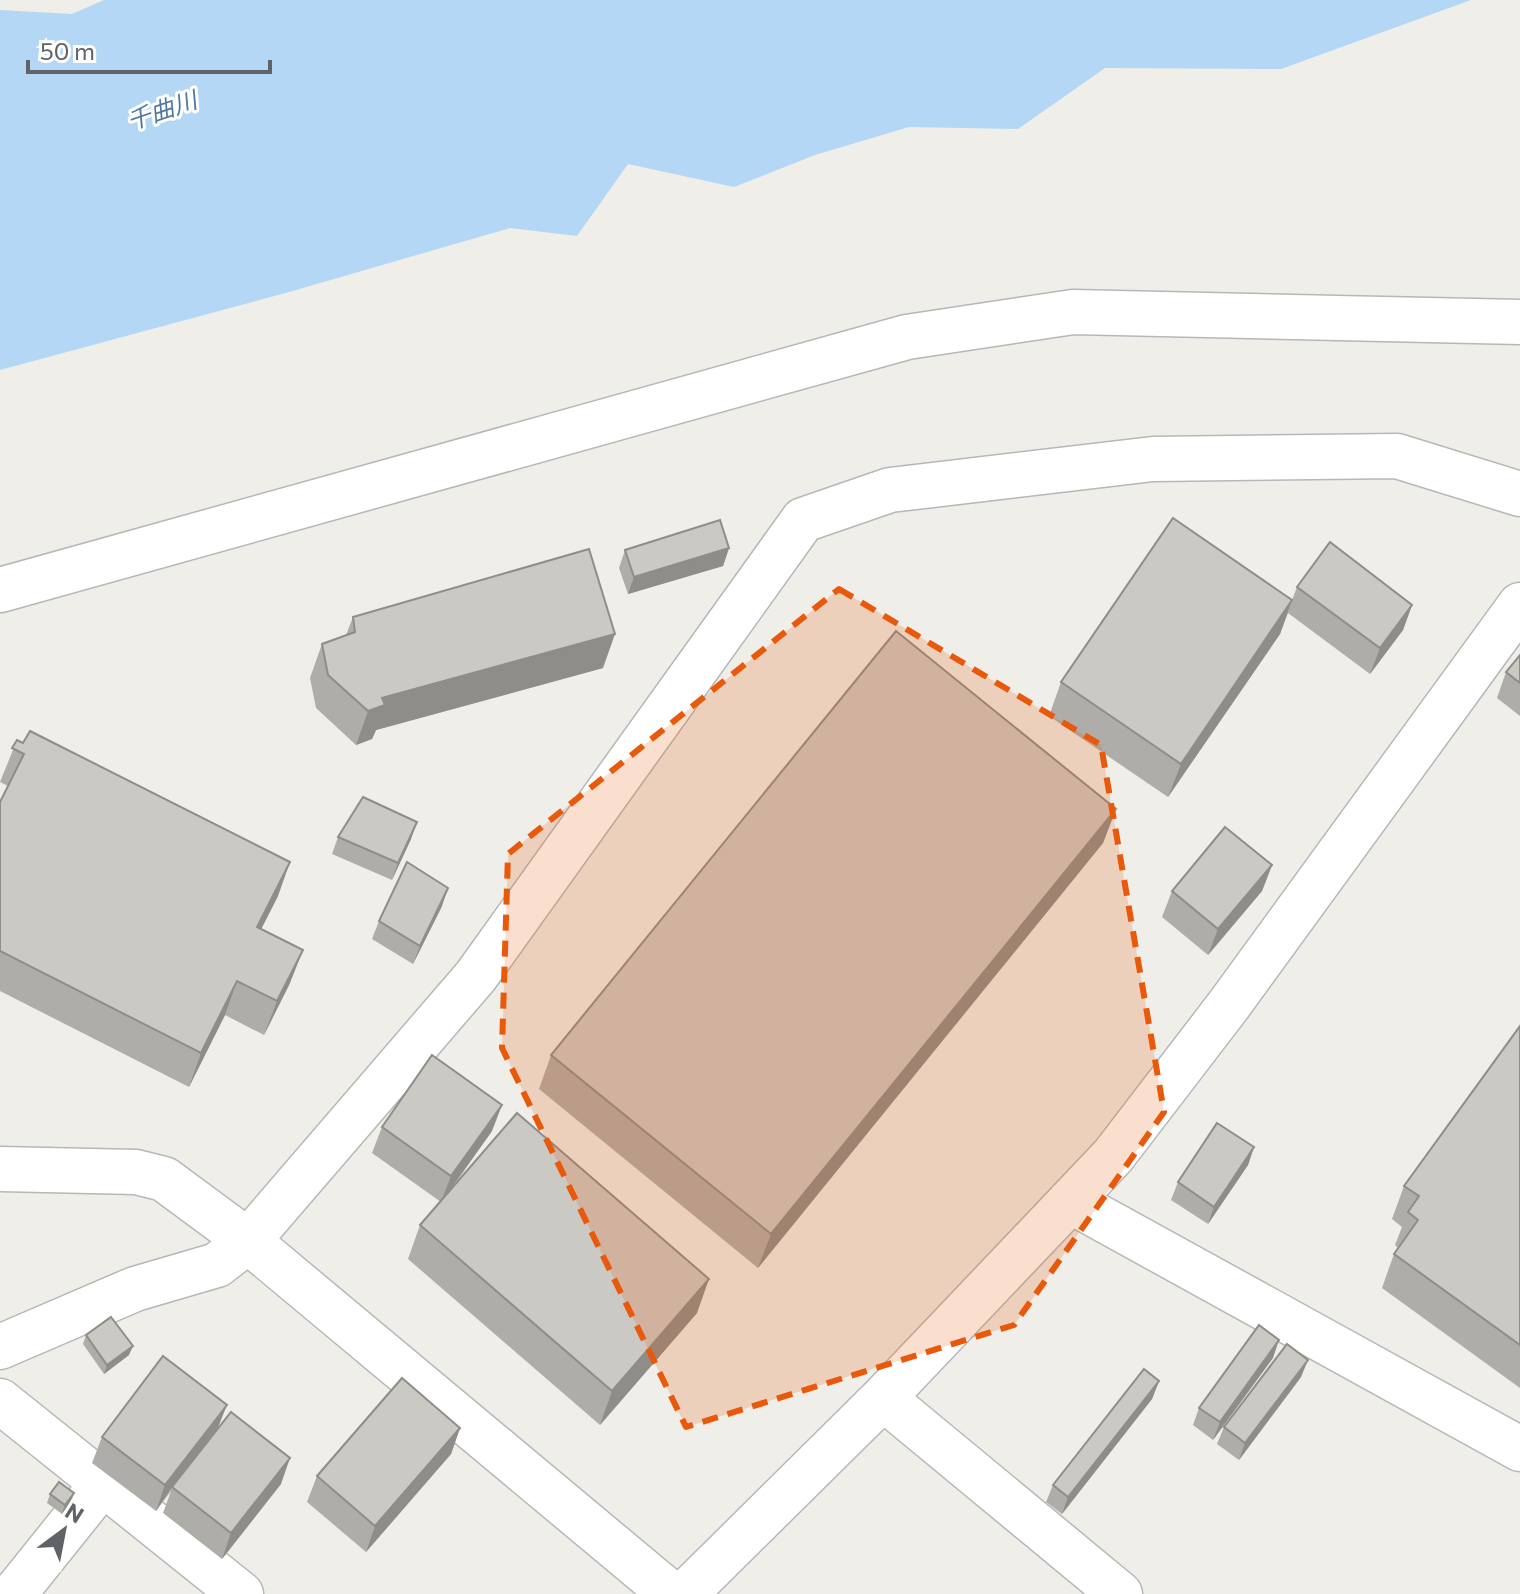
<svg xmlns="http://www.w3.org/2000/svg" width="1520" height="1594" viewBox="0 0 1520 1594" font-family="Commissioner,'Noto Sans JP',sans-serif">
	<rect width="100%" height="100%" fill="#efeee8"/>
	<path fill="#b3d7f4" d="M104 0H1471L1281 69 1105 68 1018 129 909 127 815 155 734 187 628 164 577 236 510 228 289 292 0 370V10L72 14Z"/>
	<g fill="none" stroke-linecap="round" stroke-linejoin="round">
		<defs>
			<path id="minor" d="M0 590 907 337 1073 312 1520 322
				M0 1169 136 1172 164 1179 248 1241 671 1594
				M1070 1201 1520 1449
				M0 1347 135 1289 217 1265 248 1241 476 976 803 520 890 490 1153 459 1397 456 1520 494
				M883 1398 1120 1594
				M0 1401 241 1594
				M14 1594 103 1483
				M685 1594 883 1398 1113 1156 1228 1006 1520 605"/>
		</defs>
		<use href="#minor" stroke="#b5b7bb" stroke-width="47"/>
		<use href="#minor" stroke="#fff" stroke-width="44"/>
	</g>
	<path fill="#afada9" d="M729 548 723 566 628 594 619 568 625 550Z
		M1297 587 1412 605 1403 630 1370 674 1288 613 1280 634 1168 797 1049 716 1061 682 1292 600Z
		M353 617 603 668 376 730 372 739 356 745 316 708 310 678 322 644 346 635Z
		M1520 655V716L1497 698 1506 672Z
		M17 740 278 896 261 929 290 983 264 1035 225 1015 189 1087 0 991V802L8 786 0 782Z
		M1116 809 1103 843 758 1268 539 1089 551 1055Z
		M338 837 411 839 392 880 332 854Z
		M1272 865 1262 891 1208 955 1162 917 1172 891Z
		M442 906 413 964 372 939 379 921Z
		M1520 1026V1388L1382 1288 1394 1254 1398 1248 1395 1245 1402 1227 1392 1219 1404 1186Z
		M382 1127 492 1131 448 1194 697 1313 600 1425 408 1259 420 1225 441 1202 372 1153Z
		M1254 1147 1248 1165 1208 1224 1171 1200 1178 1182Z
		M86 1335 129 1355 104 1374 83 1344Z
		M1273 1358 1213 1440 1193 1425 1199 1408Z
		M1301 1377 1239 1460 1217 1444 1224 1427Z
		M1159 1381 1152 1399 1062 1514 1046 1502 1053 1485Z
		M218 1428 281 1484 222 1559 163 1513 171 1491 156 1511 92 1463 102 1437Z
		M460 1428 451 1454 366 1552 307 1502 317 1476Z
		M50 1494 71 1502 62 1514 47 1503Z"/>
	<path fill="#8e8d89" d="M729 548 723 566 628 594 634 577Z
		M1292 600 1280 634 1168 797 1181 764Z
		M1412 605 1403 630 1370 674 1380 648Z
		M615 634 603 668 376 730 372 739 356 745 368 711 382 698Z
		M1116 809 1103 843 758 1268 771 1234Z
		M417 822 411 839 392 880 398 863Z
		M290 862 278 896 245 961 257 927Z
		M1272 865 1262 891 1208 955 1218 929Z
		M448 888 442 906 413 964 420 946Z
		M303 950 290 983 264 1035 277 1001Z
		M237 981 225 1015 189 1087 201 1053Z
		M502 1105 492 1131 441 1202 451 1176Z
		M1254 1147 1248 1165 1208 1224 1214 1207Z
		M709 1279 697 1313 600 1425 612 1391Z
		M1279 1340 1273 1358 1213 1440 1220 1422Z
		M133 1346 129 1355 104 1374 107 1365Z
		M1308 1360 1301 1377 1239 1460 1245 1443Z
		M1159 1381 1152 1399 1062 1514 1068 1497Z
		M227 1405 217 1430 172 1487 156 1511 165 1485Z
		M460 1428 451 1454 366 1552 375 1526Z
		M290 1458 281 1484 222 1559 231 1533Z
		M74 1493 71 1502 62 1514 65 1505Z"/>
	<path fill="#cbc9c4" stroke="#8e8d89" stroke-width="2" d="M1173 518 1292 600 1181 764 1061 682Z
		M720 520 729 548 634 577 625 550Z
		M1330 542 1412 605 1380 648 1297 587Z
		M589 549 615 634 382 698 385 705 368 711 328 675 322 644 355 632 353 617Z
		M896 631 1116 809 771 1234 551 1055Z
		M1520 655V683L1506 672Z
		M30 731 290 862 257 927 303 950 277 1001 237 981 201 1053 0 951V802L24 754 12 748 17 740 23 743Z
		M363 797 417 822 398 863 338 837Z
		M1225 827 1272 865 1218 929 1172 891Z
		M407 862 448 888 420 946 379 921Z
		M1520 1026V1345L1394 1254 1418 1220 1408 1212 1419 1196 1404 1186Z
		M432 1055 502 1105 451 1176 382 1127Z
		M517 1113 709 1279 612 1391 420 1225Z
		M1217 1123 1254 1147 1214 1207 1178 1182Z
		M111 1317 133 1346 107 1365 86 1335Z
		M1259 1325 1279 1340 1220 1422 1199 1408Z
		M1287 1344 1308 1360 1245 1443 1224 1427Z
		M163 1356 227 1405 165 1485 102 1437Z
		M1144 1369 1159 1381 1068 1497 1053 1485Z
		M402 1378 460 1428 375 1526 317 1476Z
		M231 1412 290 1458 231 1533 172 1487Z
		M59 1482 74 1493 65 1505 50 1494Z"/>
	<path fill="#e8590c" fill-opacity="0.2" stroke="#e8590c" stroke-width="6" stroke-dasharray="16 10" stroke-linejoin="round" d="M839 589 1101 745 1164 1112 1014 1325 686 1427 502 1048 508 854Z"/>
	<g text-anchor="middle" stroke-width="6" stroke-linejoin="round" paint-order="stroke">
		<g font-size="24" font-style="italic" fill="#5178a5" stroke="#fff">
			<text transform="translate(162 111) rotate(-19)" y="8">千曲川</text>
		</g>
	</g>
	<g transform="translate(64 1530) rotate(32)" stroke="#ffffff" stroke-width="6" paint-order="stroke">
	<path d="M0-6L14 30L0 20L-14 30Z" fill="#5f6266"/>
	<text y="-12" font-size="22" font-weight="bold" text-anchor="middle" fill="#5f6266">N</text>
	</g>
	<path d="M28 60v12h242v-12" fill="none" stroke="#5f6266" stroke-width="4"/>
	<text x="40" y="60" font-size="24" fill="#5f6266" stroke="#ffffff" stroke-width="6" paint-order="stroke">50 m</text>
</svg>
